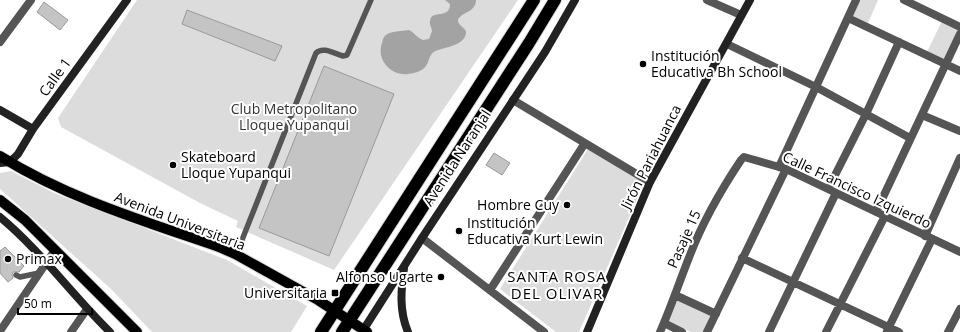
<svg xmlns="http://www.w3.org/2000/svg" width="960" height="332" viewBox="0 0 960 332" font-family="'Open Sans',sans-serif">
	<rect width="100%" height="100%" fill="#fff"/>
	<path fill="#dcdcdc" d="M137 0H518L334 270 236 227 238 221 200 203 61 127 58 118Z
		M860 0H878L868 23 852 16Z
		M942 21 959 29 943 62 926 54Z
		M588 149 644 183 579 332H556L500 289Z
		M11 171 54 193 227 260 307 306 291 332H152L111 289 0 189V173Z
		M677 293 715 309 704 332H691L667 321Z"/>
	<path fill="#a3a3a3" d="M445 0H476C476 3 475 6 472 9 469 12 457 16 458 21 458 24 464 28 466 31 467 44 448 47 438 50 423 54 436 71 408 74 391 76 376 60 382 43 383 40 383 37 386 35 390 31 403 31 409 30 415 33 417 38 423 40L429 39 432 31C432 28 429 24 430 21 431 9 450 20 450 4Z"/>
	<path fill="#c4c4c4" stroke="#999" d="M44 2 68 20 60 30 37 12Z
		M187 10 282 46 275 61 182 24Z
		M324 66 394 94 329 256 259 228Z
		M494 153 510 163 502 175 486 165Z
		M5 247 24 266 19 272H13L12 275 13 278 8 282 0 273V251Z"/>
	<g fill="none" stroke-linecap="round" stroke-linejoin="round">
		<defs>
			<path id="primary" d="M0 156C67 198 144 221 219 247L235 254 318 300 367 332
				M0 200 25 220 137 332"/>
			<path id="highway" d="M321 332 534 0
				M342 332 529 43 555 0"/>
		</defs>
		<use href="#primary" stroke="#dbdbdb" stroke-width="12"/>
		<use href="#highway" stroke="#dbdbdb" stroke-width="14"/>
		<path stroke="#555" stroke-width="5.5" d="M235 254 242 240 316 53C323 46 335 54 343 56L347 55 371 0
			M16 275 20 277 39 273"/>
		<path stroke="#555" stroke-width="8" d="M707 0 741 15
			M904 0 960 27
			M848 18 960 71
			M0 42 31 0
			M727 44 816 87 910 138
			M513 100 650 182
			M922 115 960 131
			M779 167 856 0
			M828 189 866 114 899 42
			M876 212 960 34
			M925 236 960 158
			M422 238 544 332
			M742 258 899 332
			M490 290 585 143
			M675 295 716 314
			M664 323 682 332
			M0 331 55 250
			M887 331 932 239
			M71 332 87 309
			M660 332C671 307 680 280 690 255 703 221 721 190 741 160L744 157 786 169 960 252
			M707 332 786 169
			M769 332 836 193
			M826 332 885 216
			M948 332 960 309"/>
		<path stroke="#222" stroke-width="8" d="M0 110 33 129
			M0 163 10 162 18 154 33 129 127 0
			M0 217C41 251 72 295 110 332
			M404 268C401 290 399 311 408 332
			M362 332 422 238 545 52 575 0
			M587 332 650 182 750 0"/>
		<use href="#primary" stroke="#000" stroke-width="10"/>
		<use href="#highway" stroke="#000" stroke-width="12"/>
	</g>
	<g fill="#000" stroke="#fff" stroke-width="1.5">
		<circle cx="643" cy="64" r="4"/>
		<circle cx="173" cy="165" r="4"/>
		<circle cx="567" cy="205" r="4"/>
		<circle cx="459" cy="231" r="4"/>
		<circle cx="8" cy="259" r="4"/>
		<circle cx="441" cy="277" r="4"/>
		<rect x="331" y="289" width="8" height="8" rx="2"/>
	</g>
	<g text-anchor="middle" stroke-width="4" stroke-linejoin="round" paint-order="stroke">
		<g font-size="14" fill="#000" stroke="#fff" text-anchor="start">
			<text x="651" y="61">Institución<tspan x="651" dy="16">Educativa Bh School</tspan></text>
			<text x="181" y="162">Skateboard<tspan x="181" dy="16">Lloque Yupanqui</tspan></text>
			<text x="559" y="210" text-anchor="end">Hombre Cuy</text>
			<text x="467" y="228">Institución<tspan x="467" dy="16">Educativa Kurt Lewin</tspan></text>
			<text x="16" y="264">Primax</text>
			<text x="433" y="282" text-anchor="end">Alfonso Ugarte</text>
			<text x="327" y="298" text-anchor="end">Universitaria</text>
		</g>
		<g font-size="14" fill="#000" stroke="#fff">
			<text transform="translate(55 77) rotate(-54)" y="5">Calle 1</text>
			<text transform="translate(651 157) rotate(-63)" y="5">Jirón Pariahuanca</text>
			<text transform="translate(457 158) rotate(-57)" y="5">Avenida Naranjal</text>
			<text transform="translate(857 190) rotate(25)" y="5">Calle Francisco Izquierdo</text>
			<text transform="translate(180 221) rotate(21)" y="5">Avenida Universitaria</text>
			<text transform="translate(684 239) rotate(-66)" y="5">Pasaje 15</text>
		</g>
		<g font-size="14" fill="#333" stroke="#fff">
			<text x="294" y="114">Club Metropolitano<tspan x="294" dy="16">Lloque Yupanqui</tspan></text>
		</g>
		<g font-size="15" letter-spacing="1" fill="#000" stroke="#fff">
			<text x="557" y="282">SANTA ROSA<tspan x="557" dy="17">DEL OLIVAR</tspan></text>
		</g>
	</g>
	<path d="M18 308v6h74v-6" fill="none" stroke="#000000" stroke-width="2"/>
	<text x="24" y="308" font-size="12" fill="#000000" stroke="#ffffff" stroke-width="3" paint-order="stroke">50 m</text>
</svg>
